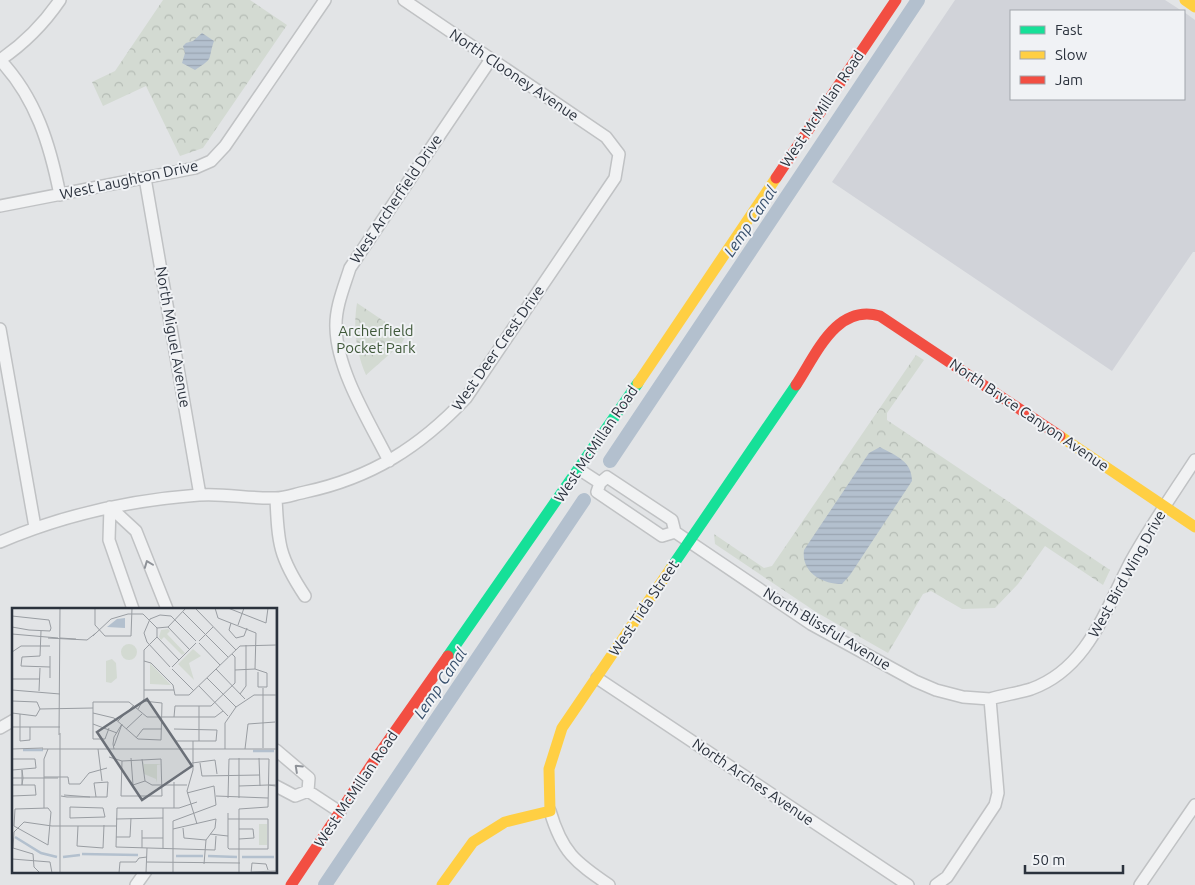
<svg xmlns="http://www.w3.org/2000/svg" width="1195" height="885" viewBox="0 0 1195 885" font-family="Ubuntu,sans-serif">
	<defs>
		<pattern id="forest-crowns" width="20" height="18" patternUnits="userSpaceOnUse" patternTransform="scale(1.25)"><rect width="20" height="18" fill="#d3dad2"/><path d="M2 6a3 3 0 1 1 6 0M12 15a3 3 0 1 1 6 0" fill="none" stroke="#b5bcb5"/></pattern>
		<pattern id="water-rules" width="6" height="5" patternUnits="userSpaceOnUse" patternTransform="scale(1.25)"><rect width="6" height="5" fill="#b3c0ce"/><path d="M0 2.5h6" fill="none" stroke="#9aa5b2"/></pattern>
	</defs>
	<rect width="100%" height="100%" fill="#e2e4e6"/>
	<path fill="#d1d3d9" d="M955 0H1165L1182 11H1011V99H1184V12L1195 20V252H1193L1112 371 832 182Z"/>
	<path fill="url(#forest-crowns)" d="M163 0H250L287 25 203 148 180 156 146 86 103 106 92 82 115 71Z
		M357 303 406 336 401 344 366 375C356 352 353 328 357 303Z
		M916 355 924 360 887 413V420L1110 570 1103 585 1045 546 1018 584 995 608 962 609 931 591 923 594 888 653 816 612 715 544 714 534 764 568 772 566Z"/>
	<path fill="url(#water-rules)" d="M202 33 214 41C207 61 215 57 195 70L182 63 185 53 183 46 186 43 193 41Z
		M880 447C896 456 912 461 912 481L850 575 842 584C822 584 801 572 804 550L869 453Z"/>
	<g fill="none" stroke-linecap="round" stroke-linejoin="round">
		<path stroke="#b3c0ce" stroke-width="14" d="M610 461 918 0
			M325 885 584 500"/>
		<defs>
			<path id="street" d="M0 60C36 98 50 145 60 195
				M0 60C25 43 43 25 60 0
				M145 178 200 495
				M0 206 195 168 211 161 225 146 325 0
				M0 329 35 527
				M389 461C370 423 337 371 336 328 335 308 344 287 350 268L491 59
				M580 470 600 483
				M607 477 672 520 675 532 662 536 597 492 600 483Z
				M276 498C278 544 279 557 305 596
				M675 532 811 624 915 681 936 690 963 697 990 699
				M0 542C63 515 131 500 199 495 224 493 250 499 275 498 285 498 295 494 305 492 371 478 420 447 466 398L615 178 619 154 606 137 404 0
				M133 609 109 540 110 507 136 531 167 609
				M597 678 908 885
				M0 728 14 720
				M276 750 309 778 308 791
				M276 786 295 796 308 791
				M308 791 340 812
				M550 811C562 852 575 862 609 885
				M136 885 146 871
				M936 885 947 877 995 805 998 793 990 699C1003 695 1018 693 1031 689 1087 669 1105 611 1130 563 1149 528 1173 494 1195 460
				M1140 885 1195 805"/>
		</defs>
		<use href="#street" stroke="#c0c2c4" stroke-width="14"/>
		<use href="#street" stroke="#f1f2f3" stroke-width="11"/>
		<path stroke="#16e098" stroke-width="11" d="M671 568 796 385
			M448 656 638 383"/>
		<path stroke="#ffcf43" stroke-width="11" d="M1185 0 1195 7
			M638 383 776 178
			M1060 436 1195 527
			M442 885 473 842 505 822 550 811 549 769 562 728 671 568"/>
		<path stroke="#f24e42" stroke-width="11" d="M776 178 896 0
			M796 385C816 355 836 303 880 316L1060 436
			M291 885 374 761 448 656"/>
	</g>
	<defs><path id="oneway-chevron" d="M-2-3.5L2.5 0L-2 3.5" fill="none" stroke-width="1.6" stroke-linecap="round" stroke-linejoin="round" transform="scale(1.25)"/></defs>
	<g stroke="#8e9298">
		<use href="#oneway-chevron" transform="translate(148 564) rotate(-111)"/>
		<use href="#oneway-chevron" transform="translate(298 768) rotate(-137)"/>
	</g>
	<g text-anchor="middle" stroke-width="4" stroke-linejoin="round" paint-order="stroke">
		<g font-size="15" fill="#2b323d" stroke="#f0f2f5">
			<text transform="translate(514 75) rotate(34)" y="5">North Clooney Avenue</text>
			<text transform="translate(822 109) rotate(-56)" y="5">West McMillan Road</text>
			<text transform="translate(129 180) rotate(-12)" y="5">West Laughton Drive</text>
			<text transform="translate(396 199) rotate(-56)" y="5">West Archerfield Drive</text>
			<text transform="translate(173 337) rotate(80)" y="5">North Miguel Avenue</text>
			<text transform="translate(498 348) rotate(-55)" y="5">West Deer Crest Drive</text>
			<text transform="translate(1029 415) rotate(34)" y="5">North Bryce Canyon Avenue</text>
			<text transform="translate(596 444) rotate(-56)" y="5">West McMillan Road</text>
			<text transform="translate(1127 574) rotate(-61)" y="5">West Bird Wing Drive</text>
			<text transform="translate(644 608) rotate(-56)" y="5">West Tida Street</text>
			<text transform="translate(827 629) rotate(31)" y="5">North Blissful Avenue</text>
			<text transform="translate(753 782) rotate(34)" y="5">North Arches Avenue</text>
			<text transform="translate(356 789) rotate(-56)" y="5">West McMillan Road</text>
		</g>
		<g font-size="15" fill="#3f5839" stroke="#f0f2f5">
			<text x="376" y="336">Archerfield<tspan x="376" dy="17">Pocket Park</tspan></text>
		</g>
		<g font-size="16" font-style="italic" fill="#39516d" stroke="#f0f2f5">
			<text transform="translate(750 221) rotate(-56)" y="6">Lemp Canal</text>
			<text transform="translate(440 683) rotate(-56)" y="6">Lemp Canal</text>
		</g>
	</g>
	<g transform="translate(12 608)">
		<rect width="265" height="265" fill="#e2e4e6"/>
		<path d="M181 41 189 48 177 55 182 72 166 56Z" fill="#d3dad2"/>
		<path d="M156 21 158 23 155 26 173 45 170 47 152 29 149 32 147 29 149 22ZM138 55 159 77 138 76ZM131 152 132 156H150L145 157V175L144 171 132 166ZM247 216H255V237H247Z" fill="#d3dad2"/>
		<path d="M109 44a8 8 0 1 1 16 0a8 8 0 1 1-16 0ZM100 51 104 55 105 70 99 75 94 74V53Z" fill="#d3dad2"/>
		<path d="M113 10V20L95 19 105 11Z" fill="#b3c0ce"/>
		<path fill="none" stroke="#b3c0ce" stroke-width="2.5" d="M11 142H31M241 143H262M3 229 29 245 45 249M70 246 126 247M164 248H191M196 248 225 249M51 249 68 247M230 249H262"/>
		<path fill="none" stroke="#999da2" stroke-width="1" d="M13 0H38M83 0V17L93 28H119L120 0M183 0 224 42M203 0 206 10 244 25 243 61M216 0 254 15 256 0M171 4 216 49M0 8 37 12 39 20 38 23 17 22 0 19M219 15 217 22 224 30 232 28 235 20M226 17 232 0M156 19 177 41M156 19 174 0M29 23 28 48 10 49 9 58 38 59M84 25 99 11 116 6H131L145 20M0 26 46 30M145 29 167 52M36 30 75 32 84 25 81 28M48 30 64 31M187 33 201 19M187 35 208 57M0 44 9 38H38M38 48V70M132 53 139 55 161 77 163 87H177L228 38 264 37M158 59 135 34 132 25 138 11 148 7 159 8 184 33M160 59 184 35M160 61 182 83M204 61 233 91M223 62 243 61 255 65V79H246V64M195 70 224 99M0 71H28M187 78 216 108M0 82 48 86M132 82H162M27 83 28 60M228 86 234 78V37M0 93 25 94 28 101M187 98V133M28 101 81 100M126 101 132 91V42L145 29V20L156 19M0 105 24 108 28 101M81 105 102 110 126 131 149 132 150 95 131 93M8 106V133L18 132V119M162 109 163 98H199L223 75V49L220 46M106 113 122 97M81 116 105 125M0 119H48M97 120 93 131H81V94H117L135 109H203L211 103M114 121 130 106M162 121 205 122 204 133H164M48 125V265M47 127 48 0M124 130 131 121H150M181 133V162L175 183 185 216M102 138 110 116 102 129 101 136 102 141M251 140V80M0 141 31 140M30 141H265M86 141 90 173M213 141V115L224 99 242 87H264M233 141 236 116 263 114M97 149 110 153 149 151 150 188H109L110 153M119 150 121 177 133 173 140 177H175M227 150V190M247 150 248 178M0 151H23L24 160 0 162M130 151 133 173M180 155 203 152 205 166M188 155 190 168 248 167M10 162 11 170 10 177ZM32 169H56L57 176H68L77 165 95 160M0 170H46M162 174V200M0 177H23L24 187 0 188M227 178 256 177M264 178 256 177H264M52 187 78 189M49 188 55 189H95L96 174 82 175 84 189M204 188 256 190M216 190 217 151H257L256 199 227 201V265M185 194 167 200H105L104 239 203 242 204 228M58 199 91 200 93 209 58 210ZM32 200V151L36 141M36 200 39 204 36 237 2 218 3 201ZM151 200V241M104 211 151 210M216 211H256V241H217L216 240V205M66 218 65 238 91 240 92 217M171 220 172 230 194 232M161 221 204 211 203 220 194 232 192 256M130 222V240M198 226 216 228M104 229H118L119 210M130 230H151M227 231 242 230 241 221H227M0 251 38 254 40 265M135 254 228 255M239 264 264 263M28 265 22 259 21 246 1 240 2 224 12 214 40 218H104M107 265 108 254H124L127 250 135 249M134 265 135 240M161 265V213L204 197 202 178 175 185M239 265 240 255 254 256 256 262M264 265V0"/>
		<path fill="#6b7078" fill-opacity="0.15" stroke="#6b7078" stroke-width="2.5" d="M135 91 180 158 130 192 85 124Z"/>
		<rect width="265" height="265" fill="none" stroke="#2b323d" stroke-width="2.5"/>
	</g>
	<rect x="1010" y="10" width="175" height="90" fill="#f0f2f5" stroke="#a1a5ab"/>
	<rect x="1020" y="26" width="25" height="8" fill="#16e098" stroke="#a1a5ab"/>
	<text x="1055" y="35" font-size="15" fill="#2b323d">Fast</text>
	<rect x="1020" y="51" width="25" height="8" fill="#ffcf43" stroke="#a1a5ab"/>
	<text x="1055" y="60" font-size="15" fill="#2b323d">Slow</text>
	<rect x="1020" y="76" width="25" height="8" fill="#f24e42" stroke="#a1a5ab"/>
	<text x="1055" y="85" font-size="15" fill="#2b323d">Jam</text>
	<path d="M1025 865v8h98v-8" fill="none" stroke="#2b323d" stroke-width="2.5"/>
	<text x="1032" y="865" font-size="15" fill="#2b323d" stroke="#f0f2f5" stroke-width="4" paint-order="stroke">50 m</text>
</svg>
